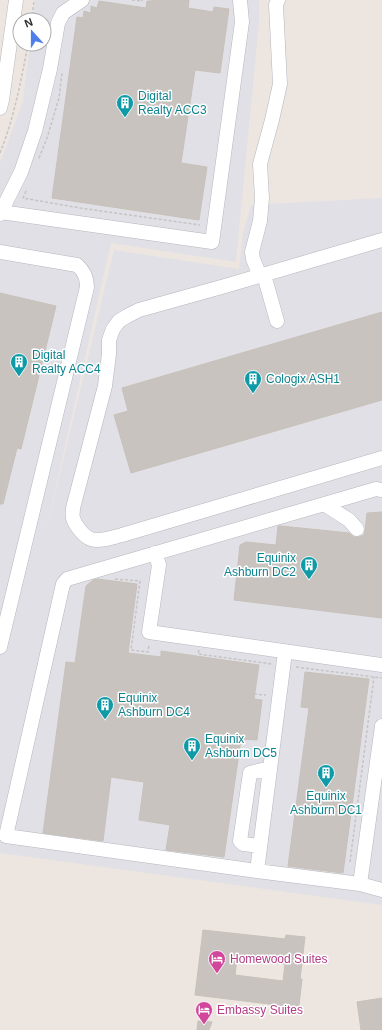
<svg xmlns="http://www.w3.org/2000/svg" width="382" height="1030" viewBox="0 0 382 1030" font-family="Arial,sans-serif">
	<rect width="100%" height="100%" fill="#ede6e0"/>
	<path fill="#e1e0e6" d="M35 0H259V22L236 262 111 243 45 535 114 250 239 269 243 233 251 205 382 198V905L0 853V163L23 101 30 44H44V20H33Z"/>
	<path fill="#c8c3bf" stroke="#c8c1b9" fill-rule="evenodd" d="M152 0H189L188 8 213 12 214 7 229 9 220 73 195 70 181 163 207 167 199 220 52 198 77 17 83 18 84 11 91 13V6L97 8 99 1 146 8 147 1H152Z
		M0 293 56 306 21 449 17 448 3 504H0Z
		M382 312V400L131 473 114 415 128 411 122 388Z
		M382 512V618L234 600 240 545 246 542 276 545 278 526H281L349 533 354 537H359L364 535 365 531 367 513Z
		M98 579 137 584 128 653 161 657V651L259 665 254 699 262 700 257 740 241 739 224 857 166 850 170 825 139 820 144 782 111 777 103 841 43 833 66 662 75 663 86 586 93 580Z
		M305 672 369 679 343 873 288 866 309 708 301 707Z
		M203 930 285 939 286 935 305 937 300 979H302L298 1014 276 1011 277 1005 195 995ZM237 958 285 964 283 981 235 975Z
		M382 998V1030H361L357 1002Z
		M198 1021 212 1022 209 1030H197Z"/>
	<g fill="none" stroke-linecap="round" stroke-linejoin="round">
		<defs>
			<path id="minor" d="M0 108 2 100 16 0
				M1 212 212 242 242 22 240 0
				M0 214 21 172 35 131 50 69 58 23 63 13 82 0
				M382 240 225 286 139 310 127 316 119 321 113 329 109 340V354L105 386 73 508C73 512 72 515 73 518 75 525 84 537 91 539 101 542 113 537 122 535L382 458
				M0 252 77 265C84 271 87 277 87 287L0 647
				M264 275 277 321
				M260 276 253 259 252 252 260 221 262 198 260 164 272 120 280 84 276 5 278 0
				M382 490 376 489 67 579 63 584 6 836 257 871 360 884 382 890
				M324 504 349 520 357 529
				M155 553 159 565 149 632 382 665
				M260 846 243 844 240 841 250 773 270 768
				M257 871 285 652
				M360 884 382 726"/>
		</defs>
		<use href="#minor" stroke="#b3b7be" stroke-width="15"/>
		<path stroke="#c4c4c4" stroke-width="1.5" stroke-dasharray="3 2" stroke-linecap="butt" d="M132 0 142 1V0
			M32 20 34 0
			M0 153C14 118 21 81 28 44
			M39 158 47 138 59 98 62 73
			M26 191 23 198 80 208 200 225
			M115 579 140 581 131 650 148 652 149 644
			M199 650 198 654 272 664
			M296 667 382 678
			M254 694 266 695
			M350 862 374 677"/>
		<use href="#minor" stroke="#fff" stroke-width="14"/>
	</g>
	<defs>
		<symbol id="building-pin" viewBox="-11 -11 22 30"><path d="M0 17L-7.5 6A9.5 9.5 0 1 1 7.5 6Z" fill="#0f9aa8" stroke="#fff"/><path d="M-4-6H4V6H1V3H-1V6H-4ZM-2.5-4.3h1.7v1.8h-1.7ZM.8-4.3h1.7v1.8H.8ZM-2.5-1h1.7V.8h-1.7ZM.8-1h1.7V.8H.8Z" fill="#fff"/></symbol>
		<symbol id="hotel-pin" viewBox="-11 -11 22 30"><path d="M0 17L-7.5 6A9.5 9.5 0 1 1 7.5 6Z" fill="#d1479c" stroke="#fff"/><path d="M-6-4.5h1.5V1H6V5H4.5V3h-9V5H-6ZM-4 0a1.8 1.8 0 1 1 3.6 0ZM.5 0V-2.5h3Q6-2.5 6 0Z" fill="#fff"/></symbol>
	</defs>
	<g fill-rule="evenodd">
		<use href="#building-pin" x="115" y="93" width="20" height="27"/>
		<use href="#building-pin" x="9" y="352" width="20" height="27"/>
		<use href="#building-pin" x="243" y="369" width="20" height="27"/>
		<use href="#building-pin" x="299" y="555" width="20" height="27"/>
		<use href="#building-pin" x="95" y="695" width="20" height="27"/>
		<use href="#building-pin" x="182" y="736" width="20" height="27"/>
		<use href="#building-pin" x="316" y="763" width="20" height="27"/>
		<use href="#hotel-pin" x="207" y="949" width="20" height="27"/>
		<use href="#hotel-pin" x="194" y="1000" width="20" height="27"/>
	</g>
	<g text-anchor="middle" stroke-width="3" stroke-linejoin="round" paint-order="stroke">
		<g font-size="12" fill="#0d838f" stroke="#fff" text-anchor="start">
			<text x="138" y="100">Digital<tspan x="138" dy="14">Realty ACC3</tspan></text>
			<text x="32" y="359">Digital<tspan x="32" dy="14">Realty ACC4</tspan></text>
			<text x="266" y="383">Cologix ASH1</text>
			<text x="296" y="562" text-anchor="end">Equinix<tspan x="296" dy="14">Ashburn DC2</tspan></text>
			<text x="118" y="702">Equinix<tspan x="118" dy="14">Ashburn DC4</tspan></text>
			<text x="205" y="743">Equinix<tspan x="205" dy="14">Ashburn DC5</tspan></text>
			<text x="326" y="800" text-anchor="middle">Equinix<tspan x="326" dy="14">Ashburn DC1</tspan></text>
		</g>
		<g font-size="12" fill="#b23c85" stroke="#fff" text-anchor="start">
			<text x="230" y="963">Homewood Suites</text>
			<text x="217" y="1014">Embassy Suites</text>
		</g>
	</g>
	<g transform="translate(32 32) rotate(339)"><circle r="19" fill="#ffffff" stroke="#ababab"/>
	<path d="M0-3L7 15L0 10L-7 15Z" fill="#4e7feb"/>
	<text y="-6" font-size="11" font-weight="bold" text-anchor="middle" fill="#2c2c2c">N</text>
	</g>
</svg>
